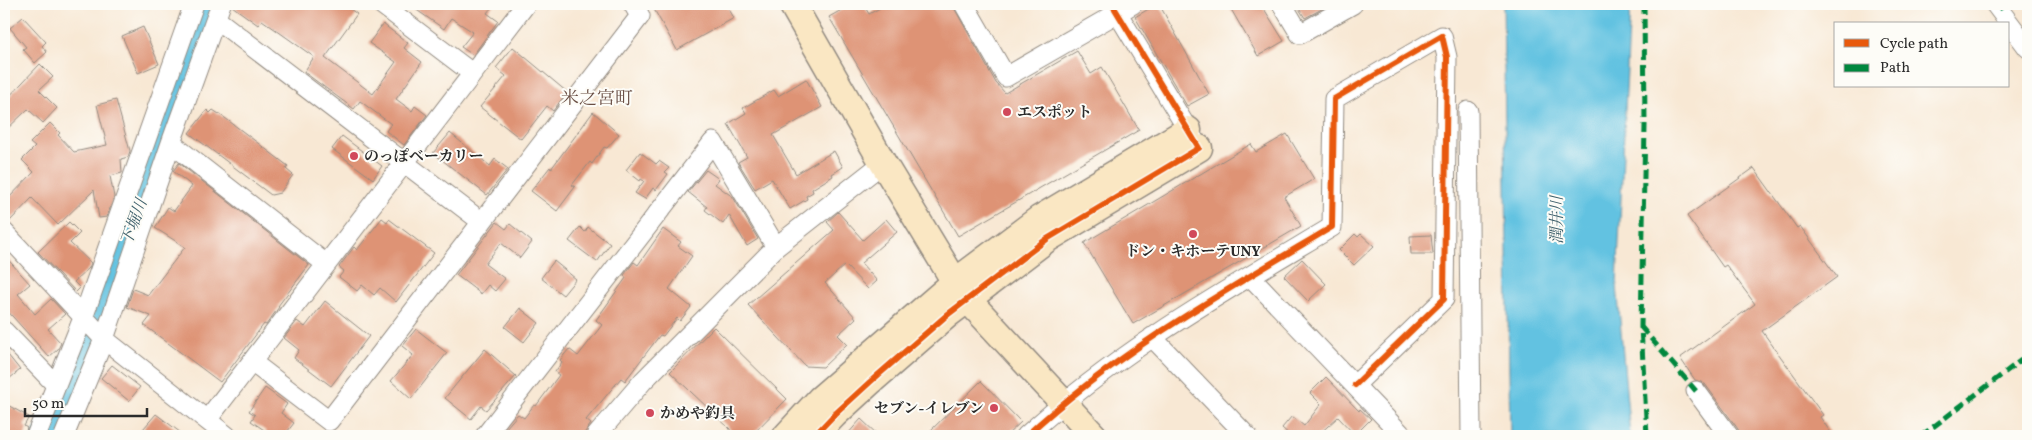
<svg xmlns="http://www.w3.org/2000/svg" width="2032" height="440" viewBox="0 0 2032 440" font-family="Vollkorn,'Noto Serif JP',serif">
	<rect width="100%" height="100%" fill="#fdfcf7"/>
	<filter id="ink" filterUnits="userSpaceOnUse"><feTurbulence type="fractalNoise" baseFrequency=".02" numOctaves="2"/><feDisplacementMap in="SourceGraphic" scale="10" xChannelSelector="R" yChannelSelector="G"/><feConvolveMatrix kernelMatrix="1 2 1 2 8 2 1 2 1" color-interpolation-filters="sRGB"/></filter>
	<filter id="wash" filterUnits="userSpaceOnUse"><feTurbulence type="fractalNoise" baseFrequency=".0096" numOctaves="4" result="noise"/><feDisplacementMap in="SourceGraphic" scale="20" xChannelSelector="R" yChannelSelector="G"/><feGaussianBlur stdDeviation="1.12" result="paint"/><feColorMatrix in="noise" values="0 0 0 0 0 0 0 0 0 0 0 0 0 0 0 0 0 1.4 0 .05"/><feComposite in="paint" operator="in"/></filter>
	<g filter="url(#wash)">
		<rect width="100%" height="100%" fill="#f8e8d4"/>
		<path fill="#62c2e1" stroke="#467686" d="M1503 4H1630L1617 285 1630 436H1510Z"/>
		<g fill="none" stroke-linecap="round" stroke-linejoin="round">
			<path stroke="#62c2e1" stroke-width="30" d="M48 436 88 350 211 4"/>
		</g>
		<g id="blocks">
			<path fill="#de9375" d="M232 4H343L357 14 325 58 373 94 396 62 369 43 383 24 408 43 404 48 422 62 396 99 412 111 415 106 427 115 404 145 386 131 391 124 360 101 354 109 304 72 314 57 262 20 258 25 232 6Z
				M408 4H494L487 13 498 21 473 55 461 47 473 32 451 18 444 29Z
				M651 4H726L734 18 677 50Z
				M852 4H863L869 14 887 4H952L996 83 1005 93 1077 51 1091 74 1102 67 1139 130 958 236 829 17Z
				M1157 4H1159L1209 94 1187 106 1135 17Z
				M1228 4H1261L1284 41 1258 56Z
				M1296 4H1331L1305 18Z
				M23 17 46 42 42 46 47 52 35 63 23 49 26 47 10 28Z
				M143 27 159 64 138 73 122 36Z
				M513 47 567 92 553 111 547 106 521 139 480 107 506 76 496 68Z
				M40 64 53 77 39 90 57 108 43 123 28 109 4 132V102Z
				M806 79 822 107 773 135 796 174 834 151 843 167 832 174 833 176 812 189 813 192 806 196 807 199 790 209 772 179 755 189 738 162 747 157 728 124 746 113 743 108 774 90 778 96Z
				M116 100 130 151 128 157 121 159 122 173 110 176 114 197 107 217 99 218 94 190 58 225 32 198 9 222 4 221V203L34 172 22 160 35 147 30 143 50 123 60 133 58 135 74 152 107 145 97 105Z
				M207 110 210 113 213 110 225 118 288 166 286 169 293 175 280 193 271 195 189 133Z
				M593 112 619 134 607 148 604 147 592 164 590 162 572 185 575 187 557 211 531 191 550 167 551 169Z
				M450 133 490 166 495 159 508 169 487 195 433 153Z
				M1287 134 1314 179 1284 197 1301 226 1133 324 1084 243 1251 144 1256 152Z
				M342 136 382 166 373 179 332 149Z
				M640 152 656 164 659 161 669 168 665 172 668 174 656 190 653 188 645 199 635 193 644 181 641 179 640 181 626 170Z
				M179 163 309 265 278 306 279 307 266 325 264 324 220 382 144 325 151 316 127 307 133 289 148 295 185 247 155 228 168 207 174 211 192 186 173 171Z
				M1754 168 1797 228 1800 226 1837 277 1762 331 1823 415 1820 417 1833 436H1740L1738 429 1705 384 1695 380 1680 358 1755 304 1726 265 1723 267 1687 216Z
				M706 170 719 179 715 184 733 197 758 239 747 246 729 215 723 224 705 210 707 207 688 192Z
				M838 212 863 240 886 219 897 232 861 263 877 281 868 289 845 265 825 283 856 318 838 335 847 344 823 367 805 366 748 305 834 230 827 222Z
				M382 218 387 222 389 219 434 253 396 302 380 288 374 295 362 285 357 291 339 277 344 271 339 267 354 247 357 250Z
				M69 222 80 233 70 243 91 263 89 268 74 282 80 288 76 292 38 252Z
				M497 222 506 229 510 224 532 242 520 258 501 243 485 264 505 279 495 291 488 285 481 294 456 275Z
				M580 227 585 232 588 227 610 244 597 262 569 241Z
				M663 229 681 242 678 246 692 256 669 289 691 307 680 321 677 318 663 336 660 335 625 381 621 378 586 420 591 424 582 436H499L518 414 524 418 534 405 536 406 559 375 555 372 562 362 560 360 569 349 578 356 602 325 596 320 626 278 624 275 634 262 638 265Z
				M1355 234 1358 237 1361 234 1374 246 1354 265 1339 250Z
				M1431 235 1433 254H1411L1410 236Z
				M4 255 30 284 18 294 35 314 51 299 65 314 48 329 61 343 58 349 49 357 4 307Z
				M1302 259 1326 284 1308 301 1284 276Z
				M554 261 576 279 563 295 541 278Z
				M325 301 369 336 331 386 294 358 299 350 284 338 297 321 305 327Z
				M520 308 539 323 524 342 505 327Z
				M714 327 787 399 751 436H731L730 429 670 372Z
				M416 329 447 353 411 399 391 381 413 355 402 346Z
				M485 349 516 376 486 410 481 406 471 419 445 398Z
				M4 350 20 370 4 383Z
				M112 365 140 387 129 401 101 378Z
				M1326 377 1359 411 1360 409 1371 419 1355 435 1338 417 1317 436H1291L1282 428 1292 416 1304 426 1321 404 1310 393Z
				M981 381 1021 422 1006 436H925Z
				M265 388 287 404 281 413 294 423 284 436H263L267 432 251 421 255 415 249 411Z
				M4 403 29 417 24 426 27 428 25 436H4Z
				M156 414 185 436H152L143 429Z
				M861 419 879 436H846Z"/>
		</g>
	</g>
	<g filter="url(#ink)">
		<use href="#blocks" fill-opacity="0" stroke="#928a80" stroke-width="1"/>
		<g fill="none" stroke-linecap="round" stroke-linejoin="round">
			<defs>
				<path id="street" d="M381 4 472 73
					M964 4 1006 77 1133 4
					M1112 4 1194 140
					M1282 4 1300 34 1353 4
					M1995 4 2028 48
					M216 19 482 222
					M1468 111 1471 436
					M171 143 326 264
					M4 232 104 339 227 436
					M1250 276 1403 436
					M4 331 56 385
					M1152 337 1247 436
					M252 362 329 421 640 16 633 4
					M1696 391 1729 436
					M207 420 526 4
					M36 436 83 318 194 4
					M64 436 104 339 171 143 221 4
					M485 436 713 142 776 247
					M596 436 643 381 776 247 883 163
					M1026 436C1118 351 1225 291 1332 227L1334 99 1442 36 1447 57 1444 299 1355 385"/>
				<path id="secondary" d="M792 4 883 163 955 282 968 300 1094 436
					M786 436 820 399 955 282 1039 219 1188 130
					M814 436 834 415 870 382 947 315 1047 239 1199 148"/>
			</defs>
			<use href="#street" stroke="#928a80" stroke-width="21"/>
			<use href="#secondary" stroke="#928a80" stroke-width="29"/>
			<use href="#street" stroke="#fff" stroke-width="19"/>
			<use href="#secondary" stroke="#fae7c3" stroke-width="26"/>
			<path stroke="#00873e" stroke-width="5" stroke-dasharray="10 5" stroke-linecap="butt" d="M1644 4 1645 126 1641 327 1647 436
				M1999 9 2006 4
				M1641 327 1696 391
				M1921 436 2028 355"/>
			<defs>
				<path id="cycleway" d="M814 436 834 415 870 382 947 315 1047 239 1199 148 1112 4
					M1026 436C1118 351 1225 291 1332 227L1334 99 1442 36 1447 57 1444 299 1355 385"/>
			</defs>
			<use href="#cycleway" stroke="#fdfcf7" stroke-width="9"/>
			<use href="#cycleway" stroke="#e8590c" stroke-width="6"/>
		</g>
	</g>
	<g fill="#d1495b" stroke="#fdfcf7" stroke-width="2">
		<circle cx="1007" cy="112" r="5"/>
		<circle cx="354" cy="156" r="5"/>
		<circle cx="1193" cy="234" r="5"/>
		<circle cx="994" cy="408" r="5"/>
		<circle cx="650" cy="413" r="5"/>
	</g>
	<g text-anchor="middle" stroke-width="4" stroke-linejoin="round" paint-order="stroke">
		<g font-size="15" font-weight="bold" fill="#2b2b2b" stroke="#fdfcf7" text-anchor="start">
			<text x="1017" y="117">エスポット</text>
			<text x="364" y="161">のっぽベーカリー</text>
			<text x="1193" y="256" text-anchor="middle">ドン・キホーテUNY</text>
			<text x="984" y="413" text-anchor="end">セブン-イレブン</text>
			<text x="660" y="418">かめや釣具</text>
		</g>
		<g font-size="16" font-style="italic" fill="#3e606b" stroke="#fdfcf7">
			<text transform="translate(1556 220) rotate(-90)" y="6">潤井川</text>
			<text transform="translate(133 222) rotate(-70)" y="6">下堀川</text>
		</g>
		<g font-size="18" fill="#6a4f45" stroke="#fdfcf7">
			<text x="597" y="104">米之宮町</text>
		</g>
	</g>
	<rect width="2032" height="440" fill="none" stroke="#fdfcf7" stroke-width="20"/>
	<rect x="1834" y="22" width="175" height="65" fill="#fdfcf7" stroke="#a9a8a5"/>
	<rect x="1844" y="39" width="25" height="8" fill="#e8590c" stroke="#a9a8a5"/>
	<text x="1880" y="48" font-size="15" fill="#2b2b2b">Cycle path</text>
	<rect x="1844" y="64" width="25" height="8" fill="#00873e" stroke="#a9a8a5"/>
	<text x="1880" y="72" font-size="15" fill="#2b2b2b">Path</text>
	<path d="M25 408v8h122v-8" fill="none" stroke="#2b2b2b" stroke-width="2.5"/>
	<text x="32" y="408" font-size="15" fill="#2b2b2b" stroke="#fdfcf7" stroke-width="4" paint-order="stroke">50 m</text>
</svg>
